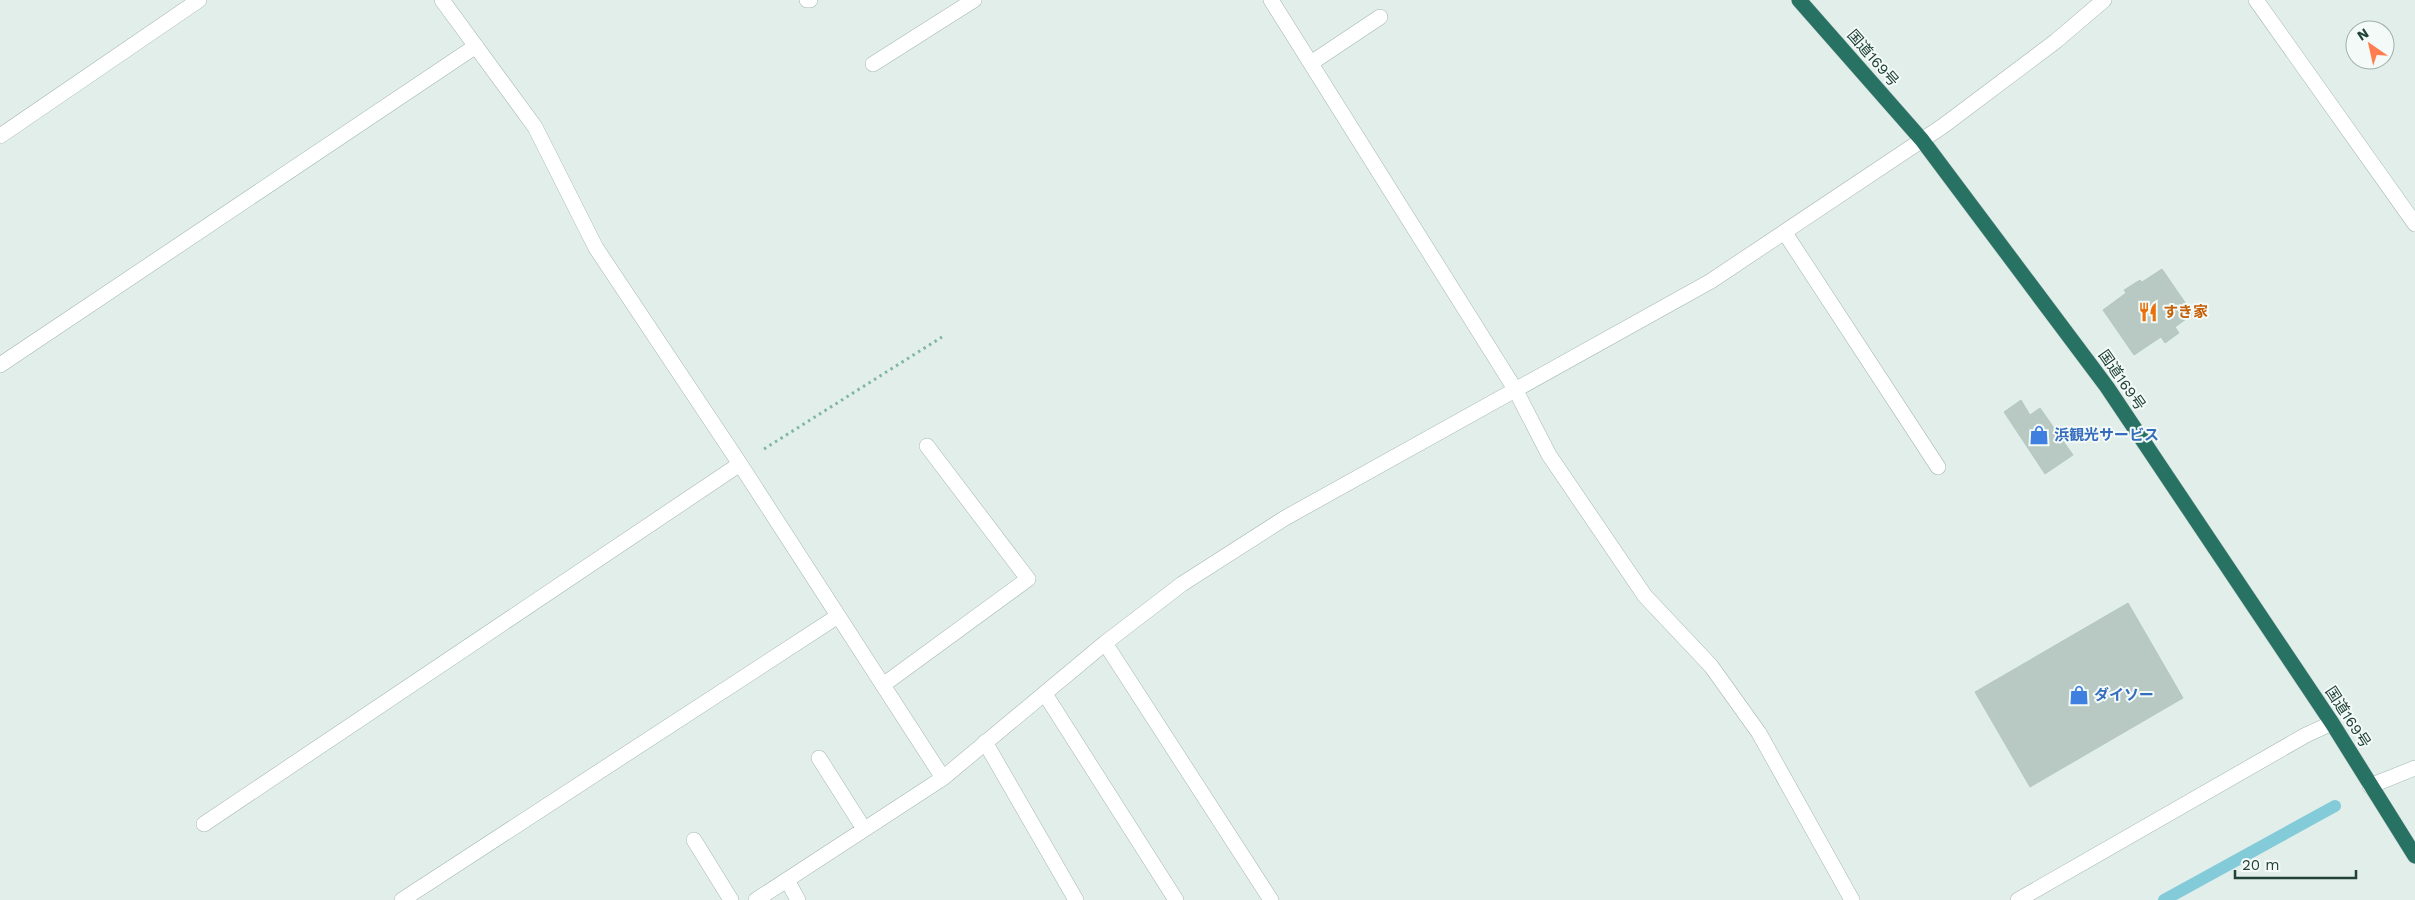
<svg xmlns="http://www.w3.org/2000/svg" width="2415" height="900" viewBox="0 0 2415 900" font-family="'Work Sans','Noto Sans JP',sans-serif">
	<rect width="100%" height="100%" fill="#e2eee9"/>
	<g fill="none" stroke-linecap="round" stroke-linejoin="round">
		<path stroke="#84cbda" stroke-width="12" d="M2164 900 2335 806"/>
	</g>
	<path fill="#b7c9c2" stroke="#b4c9c0" d="M2162 269 2193 314 2175 327 2179 333 2165 343 2161 337 2134 355 2103 310 2126 293 2124 290 2140 280 2142 282Z
		M2021 400 2030 415 2040 408 2073 455 2045 474 2004 412Z
		M2128 603 2183 698 2030 787 1975 692Z"/>
	<g fill="none" stroke-linecap="round" stroke-linejoin="round">
		<defs>
			<path id="lane" d="M0 136 199 0
				M1045 694 1176 900
				M985 742 1076 900
				M787 880 798 900"/>
			<path id="street" d="M442 0 535 127 596 248 740 464 943 778
				M807 0H810
				M1271 0 1515 389 1549 455 1645 596 1711 666 1759 733 1852 900
				M2256 0 2415 224
				M1311 63 1380 17
				M873 64 974 0
				M1785 233 1938 467
				M0 365 476 46
				M1105 643 1271 900
				M883 685 1028 579 927 446
				M819 758 864 829
				M2370 786 2415 768
				M204 824 740 464
				M694 840 731 900
				M402 900 838 616
				M756 900 943 778 1105 643 1182 584 1285 518 1711 281 1943 126 2056 41 2104 0
				M2018 900 2306 735 2332 723"/>
			<path id="highway" d="M1799 0 1922 140 2107 387 2332 723 2415 856"/>
		</defs>
		<use href="#lane" stroke="#a4b7b1" stroke-width="16"/>
		<use href="#street" stroke="#a4b7b1" stroke-width="16"/>
		<use href="#highway" stroke="#c1cac8" stroke-width="16"/>
		<path stroke="#7fb6a5" stroke-width="3" stroke-dasharray="2.5 4" stroke-linecap="butt" d="M764 449 942 337"/>
		<use href="#lane" stroke="#fff" stroke-width="15"/>
		<use href="#street" stroke="#fff" stroke-width="15"/>
		<use href="#highway" stroke="#287264" stroke-width="15"/>
	</g>
	<defs>
		<symbol id="restaurant-bare" viewBox="-9 -9 18 18"><path d="M-5-6h1v4h1v-4h1v4h1v-4h1v5L-1.5 .5V6h-2V.5L-5-1ZM5-6V6H3V1.5H1.5Q1.5-4 5-6Z" fill="#e8710a" stroke="#f3faf7" stroke-width="2.5" paint-order="stroke"/></symbol>
		<symbol id="shop-bare" viewBox="-9 -9 18 18"><path d="M-5-2.5h2.3a2.7 3.5 0 0 1 5.4 0H5L5.5 6h-11ZM-1.5-2.5h3a1.5 2.3 0 0 0-3 0Z" fill="#3f7fe0" stroke="#f3faf7" stroke-width="2.5" paint-order="stroke"/></symbol>
	</defs>
	<g fill-rule="evenodd">
		<use href="#restaurant-bare" x="2134" y="298" width="28" height="28"/>
		<use href="#shop-bare" x="2025" y="421" width="28" height="28"/>
		<use href="#shop-bare" x="2065" y="681" width="28" height="28"/>
	</g>
	<g text-anchor="middle" stroke-width="4" stroke-linejoin="round" paint-order="stroke">
		<g font-size="15" fill="#204239" stroke="#f3faf7">
			<text transform="translate(1873 58) rotate(49)" y="5">国道169号</text>
			<text transform="translate(2122 380) rotate(55)" y="5">国道169号</text>
			<text transform="translate(2348 717) rotate(57)" y="5">国道169号</text>
		</g>
		<g font-size="15" font-weight="bold" fill="#c56008" stroke="#f3faf7" text-anchor="start">
			<text x="2163" y="317">すき家</text>
		</g>
		<g font-size="15" font-weight="bold" fill="#366cbe" stroke="#f3faf7" text-anchor="start">
			<text x="2054" y="440">浜観光サービス</text>
			<text x="2094" y="700">ダイソー</text>
		</g>
	</g>
	<g transform="translate(2370 45) rotate(326)"><circle r="24" fill="#f3faf7" stroke="#9fb0ab"/>
	<path d="M0-4L9 19L0 12L-9 19Z" fill="#ff7d4f"/>
	<text y="-8" font-size="14" font-weight="bold" text-anchor="middle" fill="#204239">N</text>
	</g>
	<path d="M2235 870v8h121v-8" fill="none" stroke="#204239" stroke-width="2.5"/>
	<text x="2242" y="870" font-size="15" fill="#204239" stroke="#f3faf7" stroke-width="4" paint-order="stroke">20 m</text>
</svg>
